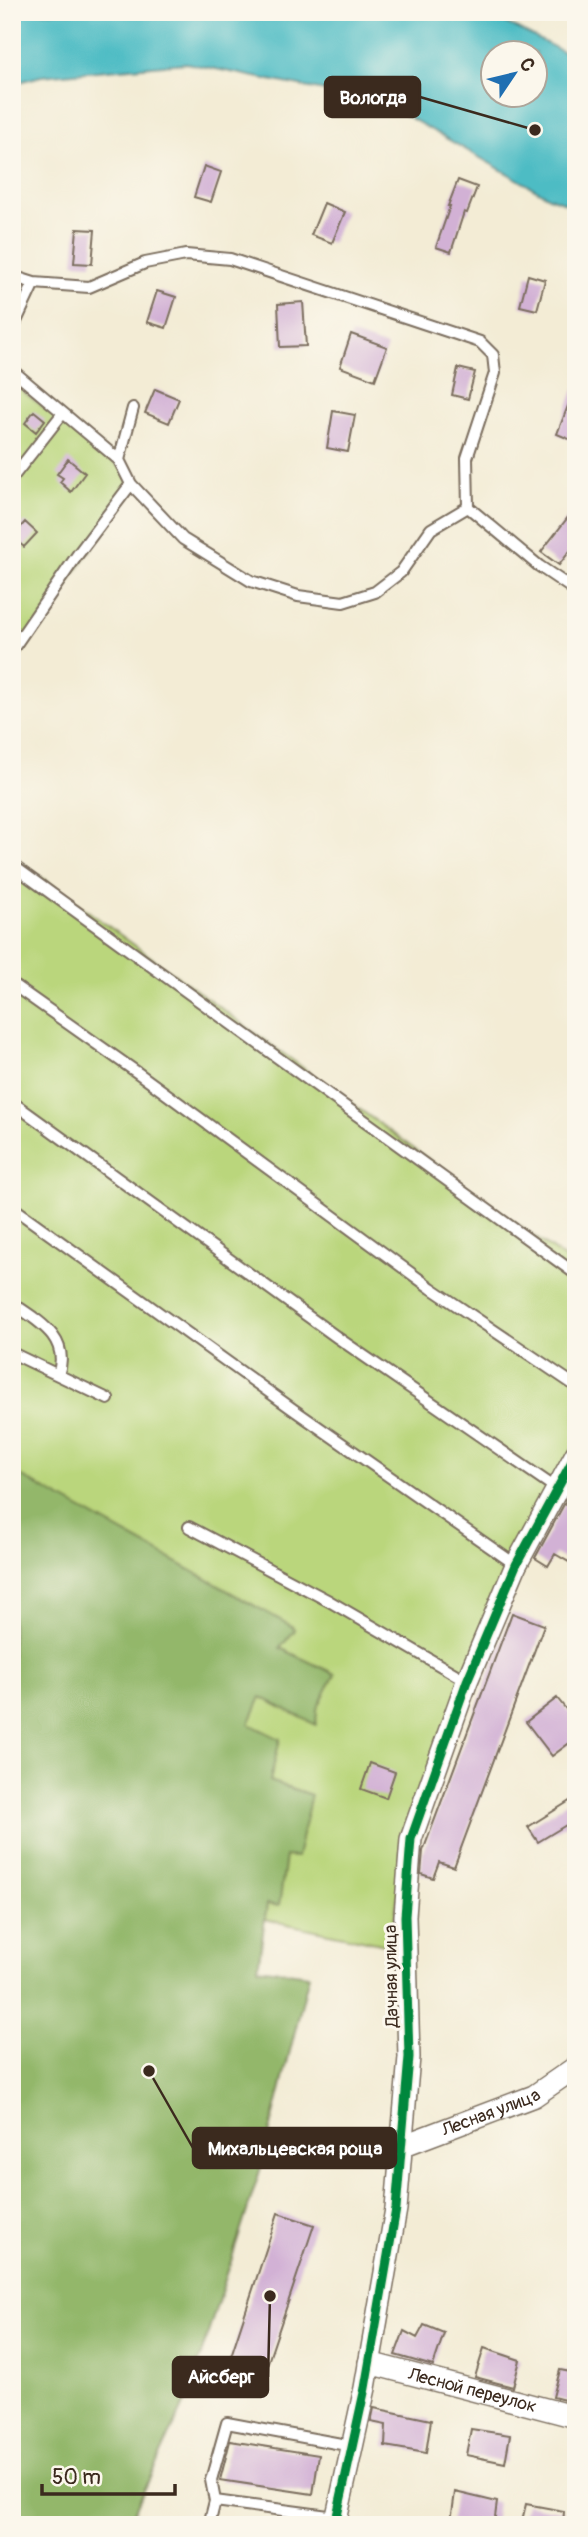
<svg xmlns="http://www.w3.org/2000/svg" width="588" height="2537" viewBox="0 0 588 2537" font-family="Pangolin,sans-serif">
	<rect width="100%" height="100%" fill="#fbf7ec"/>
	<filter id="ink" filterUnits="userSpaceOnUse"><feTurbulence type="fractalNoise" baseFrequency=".0143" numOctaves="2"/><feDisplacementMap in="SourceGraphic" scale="14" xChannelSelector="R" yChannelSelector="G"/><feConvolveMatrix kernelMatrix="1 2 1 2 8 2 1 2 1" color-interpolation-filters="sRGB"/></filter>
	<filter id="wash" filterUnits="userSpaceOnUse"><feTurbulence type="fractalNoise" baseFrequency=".00686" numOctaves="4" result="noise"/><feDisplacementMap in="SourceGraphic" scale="28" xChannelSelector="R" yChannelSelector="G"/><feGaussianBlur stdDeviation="1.57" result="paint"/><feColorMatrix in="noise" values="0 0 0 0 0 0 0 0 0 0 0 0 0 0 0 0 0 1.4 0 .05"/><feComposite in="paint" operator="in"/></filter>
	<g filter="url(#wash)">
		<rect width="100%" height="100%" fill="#f3ecd5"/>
		<path fill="#bad67b" stroke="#7a804c" stroke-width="2" d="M12 383 138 481 12 664Z
			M12 856 576 1267V1443L511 1564 407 1837 390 1946 12 1865Z"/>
		<path fill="#93b76b" stroke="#677044" stroke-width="2" d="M12 1471 293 1627 295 1630 280 1648 335 1674 317 1709 316 1725 261 1697 249 1724 280 1739 270 1781 311 1795 297 1857 286 1856 279 1906 267 1904 258 1968 309 1975 261 2167 188 2396 128 2525H12Z"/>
		<path fill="#4dbcc4" stroke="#447371" stroke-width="2" fill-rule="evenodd" d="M12 12H484L576 58V207L549 197 384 103 186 63 41 76 12 84ZM494 52H536V94H494Z"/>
		<g id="blocks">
			<path fill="#d2b1d5" d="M204 166 221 172 211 202 194 197Z
				M458 180 477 187 467 213 464 212 451 252 436 247 450 206H448Z
				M324 203 345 212 332 243 311 235Z
				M77 229 95 230 92 264 74 263Z
				M528 275 545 280 537 310 520 306Z
				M157 291 176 297 166 328 147 322Z
				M303 302 306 346 280 347 278 304Z
				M351 334 387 347 375 380 340 367Z
				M458 368 475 372 468 399 452 395Z
				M575 388 576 389V442L557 434Z
				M155 389 179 399 169 423 145 413Z
				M34 411 45 420 36 432 25 423Z
				M333 411 355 415 348 452 327 448Z
				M68 459 85 473 71 492 60 482 63 478 57 474Z
				M576 507V543L559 565 541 552Z
				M25 522 37 533 24 547 12 537Z
				M576 1482V1549L569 1562 555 1554 548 1566 535 1558Z
				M512 1613 544 1625 454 1867 439 1862 433 1878 421 1874 423 1851Z
				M557 1698 569 1713 576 1708V1738L552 1756 526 1722Z
				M370 1763 395 1772 386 1798 361 1789Z
				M576 1797V1819L538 1842 528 1827Z
				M278 2213 314 2225 262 2380 227 2368Z
				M424 2325 444 2333 433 2366 395 2355 404 2331 417 2338Z
				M484 2348 520 2360 513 2387 475 2377Z
				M560 2370 576 2373V2403L553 2397Z
				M374 2408 431 2420 426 2453 385 2446 386 2425 371 2422Z
				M471 2429 510 2435 505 2463 466 2455Z
				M230 2441 319 2455 313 2494 220 2480Z
				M455 2492 497 2502 494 2525H468L451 2521Z
				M526 2504 564 2511 563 2525H521Z"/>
		</g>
	</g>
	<g filter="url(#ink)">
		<use href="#blocks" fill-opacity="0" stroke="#7b6e5e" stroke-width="2"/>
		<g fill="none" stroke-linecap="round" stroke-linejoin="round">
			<defs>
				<path id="lane" d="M12 276 34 283 89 287 145 263 186 255 230 259 480 342 493 355 495 373 467 458 468 507 431 529 401 572 375 592 343 602 298 596 251 581 183 539 131 484 119 460 12 370
					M12 330 34 283
					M119 460 133 408
					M12 478 63 413
					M468 507 539 566 576 591
					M12 650 78 554 131 484
					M12 865 576 1274
					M12 984 138 1073 431 1288 576 1386
					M12 1102 338 1338 557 1489
					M12 1207 294 1410 516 1565
					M12 1303C38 1321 71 1338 58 1375
					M12 1353 108 1399
					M189 1527 329 1601 467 1681
					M215 2501 211 2480 227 2423 352 2446
					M209 2525 215 2501 336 2517"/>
				<g id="street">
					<path id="s1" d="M399 2147 534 2096 576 2067"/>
					<path id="s2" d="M369 2363 576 2417"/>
					<path d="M335 2525 365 2388 396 2209 409 2057 405 1916 411 1839 467 1681 516 1565 576 1454"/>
				</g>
			</defs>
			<use href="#lane" stroke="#7b6e5e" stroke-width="14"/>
			<use href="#street" stroke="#7b6e5e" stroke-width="24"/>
			<use href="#lane" stroke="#fff" stroke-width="10"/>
			<use href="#street" stroke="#fff" stroke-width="21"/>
			<defs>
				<path id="cycleway" d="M335 2525 365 2388 396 2209 409 2057 405 1916 411 1839 467 1681 516 1565 576 1454"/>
			</defs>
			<use href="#cycleway" stroke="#fbf7ec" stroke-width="13"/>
			<use href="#cycleway" stroke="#00873e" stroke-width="9"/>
		</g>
	</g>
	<g text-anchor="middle" stroke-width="6" stroke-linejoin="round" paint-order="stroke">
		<g font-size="18" fill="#3b2a1e" stroke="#fbf7ec">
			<text transform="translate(391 1976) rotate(-91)" y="6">Дачная улица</text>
			<text dy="6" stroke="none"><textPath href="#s1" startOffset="98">Лесная улица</textPath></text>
			<text dy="6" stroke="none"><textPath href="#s2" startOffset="107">Лесной переулок</textPath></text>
		</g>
	</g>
	<path fill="none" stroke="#3b2a1e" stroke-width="2.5" d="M535 130L420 97M149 2071L193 2148M270 2296L268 2377"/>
	<g fill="#3b2a1e" stroke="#fbf7ec" stroke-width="2.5">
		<circle cx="535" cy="130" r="7"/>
		<circle cx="149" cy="2071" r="7"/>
		<circle cx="270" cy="2296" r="7"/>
	</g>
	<g fill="#3b2a1e" stroke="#3b2a1e" stroke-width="2.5">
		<rect x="325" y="77" width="95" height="40" rx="7"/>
		<rect x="193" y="2128" width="203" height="40" rx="7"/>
		<rect x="173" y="2357" width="95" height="40" rx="7"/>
	</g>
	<g font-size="19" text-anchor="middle" font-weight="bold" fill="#fff">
		<text x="373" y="104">Вологда</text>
		<text x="295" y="2155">Михальцевская роща</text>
		<text x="221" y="2383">Айсберг</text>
	</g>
	<rect width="588" height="2537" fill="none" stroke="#fbf7ec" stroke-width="42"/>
	<g transform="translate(514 74) rotate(55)"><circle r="33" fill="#fbf7ec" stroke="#aea59a" stroke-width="2"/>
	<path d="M0-5L12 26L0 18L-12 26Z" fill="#1f6fb2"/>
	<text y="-10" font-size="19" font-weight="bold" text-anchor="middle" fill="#3b2a1e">С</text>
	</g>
	<path d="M42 2484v10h133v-10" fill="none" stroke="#3b2a1e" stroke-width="3.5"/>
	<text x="52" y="2484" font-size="21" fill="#3b2a1e" stroke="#fbf7ec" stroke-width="5" paint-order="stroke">50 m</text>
</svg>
